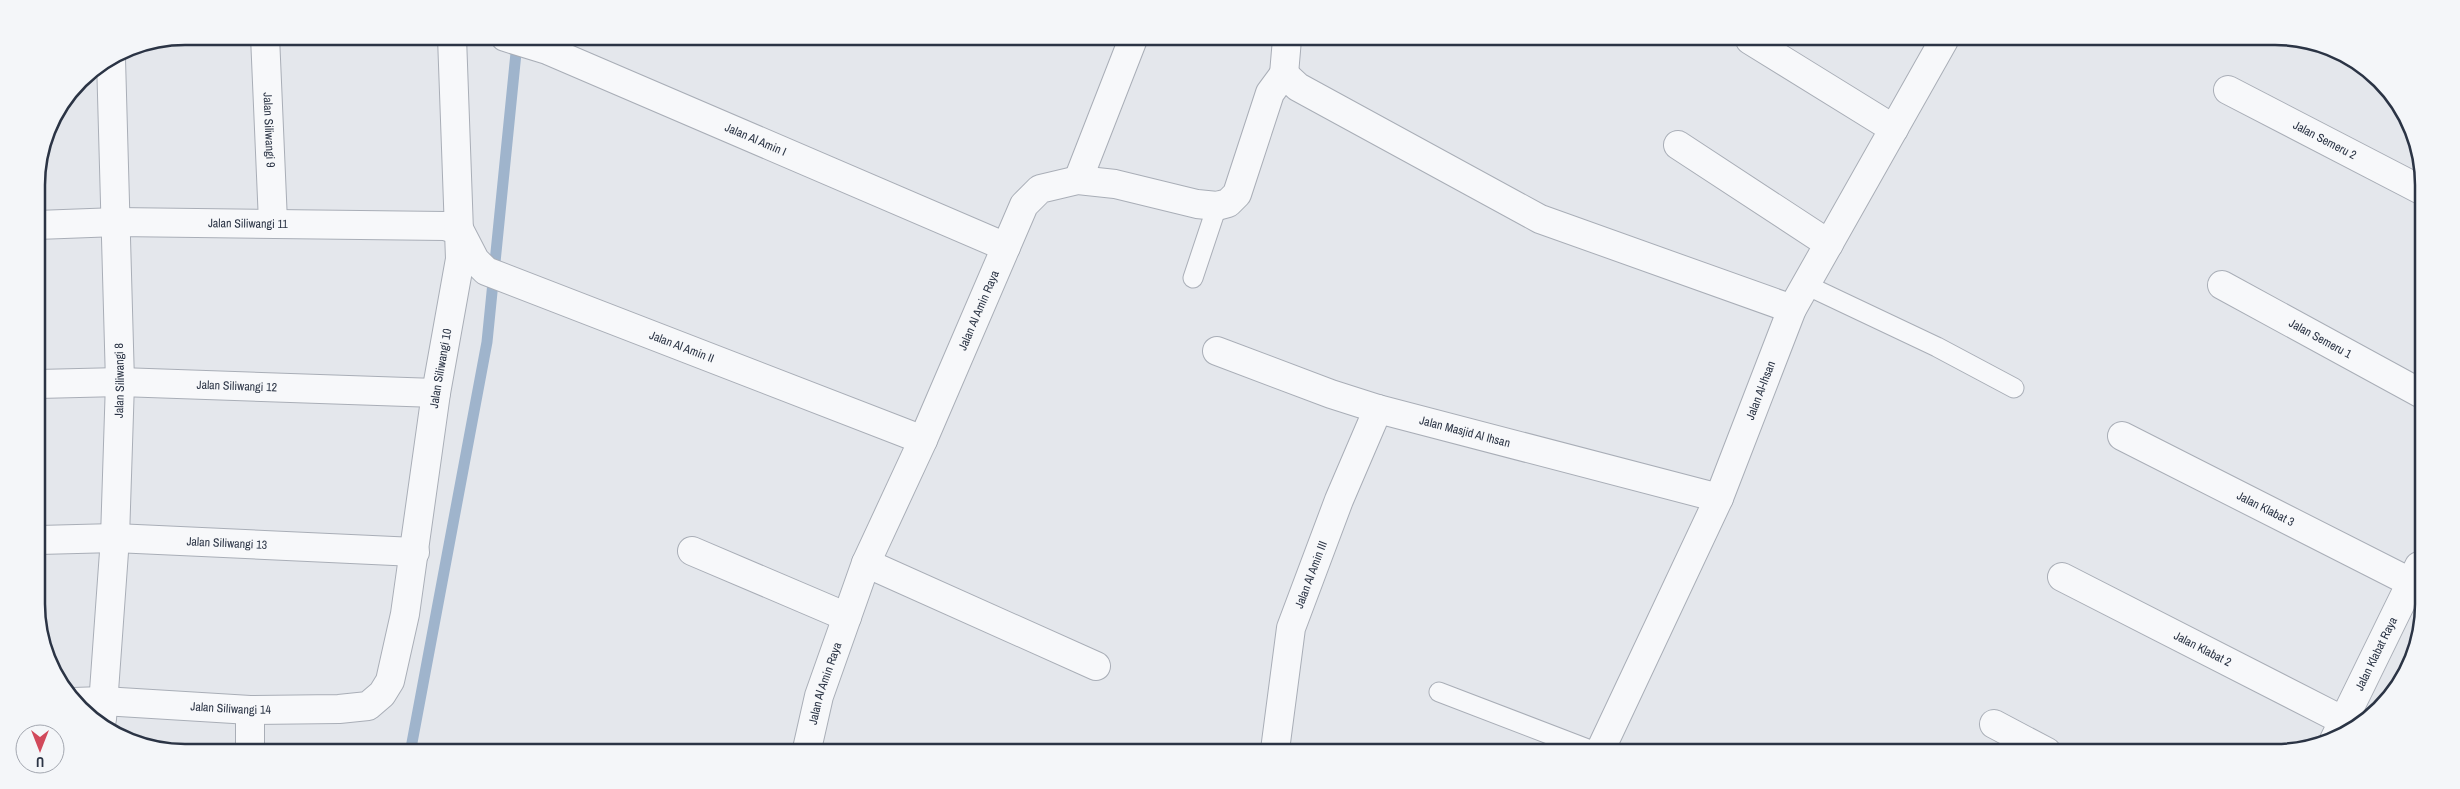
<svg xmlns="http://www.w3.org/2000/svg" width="2460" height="789" viewBox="0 0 2460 789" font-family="'Archivo Narrow',sans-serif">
	<rect width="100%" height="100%" fill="#e4e7ec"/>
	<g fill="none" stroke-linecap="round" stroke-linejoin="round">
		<path stroke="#9fb4cc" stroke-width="11" d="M411 748 487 342 517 43 520 41"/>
		<defs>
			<path id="service" d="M1193 278 1217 206
				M1806 285 1937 347 2014 388
				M1439 692 1593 751"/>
			<g id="minor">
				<path id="s1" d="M265 36 273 222"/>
				<path id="s2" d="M505 37 547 50 1006 247"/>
				<path d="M1750 40 1894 129"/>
				<path d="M1284 74 1298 87 1540 219 1792 309"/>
				<path d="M1284 74 1287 39"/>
				<path id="s3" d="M2228 90 2421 190"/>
				<path d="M1678 145 1829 244"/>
				<path d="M1078 180 1133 39"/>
				<path id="s4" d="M37 225 117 222 445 226 460 231 475 260 486 271 923 440"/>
				<path id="s5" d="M2222 285 2420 393"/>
				<path id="s6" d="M1217 351 1331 394 1378 409 1719 498"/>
				<path id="s7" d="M38 384 120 382 436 393"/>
				<path id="s8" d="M2122 436 2410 582"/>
				<path id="s9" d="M39 540 115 538 415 552"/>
				<path d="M692 551 847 617"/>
				<path d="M866 563 1096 666"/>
				<path id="s10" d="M2062 577 2344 721"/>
				<path id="s11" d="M73 702 103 701 250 710 339 709 368 706 382 694 390 681 405 614 436 393 460 259 452 37"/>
				<path id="s12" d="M102 719 115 538 120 382 111 59"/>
				<path d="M1994 724 2047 752"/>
				<path id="s13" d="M2334 740 2419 566"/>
				<path d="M250 748V710"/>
				<path id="s14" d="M807 749 819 696 866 563 923 440 1024 205 1040 189 1078 180 1115 184 1197 204 1217 206 1228 203 1237 194 1270 93 1284 74"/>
				<path id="s15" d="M1275 750 1291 628 1339 500 1378 409"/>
				<path id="s16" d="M1600 751 1719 498 1792 309 1944 40"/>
			</g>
		</defs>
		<use href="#service" stroke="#a9aeb7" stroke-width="21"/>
		<use href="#minor" stroke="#a9aeb7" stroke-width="30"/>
		<use href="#service" stroke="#f7f8fa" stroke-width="19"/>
		<use href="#minor" stroke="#f7f8fa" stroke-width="28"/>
	</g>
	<g text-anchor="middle" stroke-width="4" stroke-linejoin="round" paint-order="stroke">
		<g font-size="12" fill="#2b3445" stroke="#f4f6f9">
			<text dy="4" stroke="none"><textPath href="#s1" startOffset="94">Jalan Siliwangi 9</textPath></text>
			<text dy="4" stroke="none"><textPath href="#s2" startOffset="271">Jalan Al Amin I</textPath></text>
			<text dy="4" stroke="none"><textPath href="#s3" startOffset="109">Jalan Semeru 2</textPath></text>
			<text dy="4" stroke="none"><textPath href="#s4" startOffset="211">Jalan Siliwangi 11</textPath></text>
			<text dy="4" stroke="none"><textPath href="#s14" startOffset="472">Jalan Al Amin Raya</textPath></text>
			<text dy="4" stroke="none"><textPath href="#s5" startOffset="112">Jalan Semeru 1</textPath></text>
			<text dy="4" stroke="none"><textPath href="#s4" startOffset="682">Jalan Al Amin II</textPath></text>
			<text dy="4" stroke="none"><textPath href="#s11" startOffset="646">Jalan Siliwangi 10</textPath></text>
			<text dy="4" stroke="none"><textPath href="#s12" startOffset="339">Jalan Siliwangi 8</textPath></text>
			<text dy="4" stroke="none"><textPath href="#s7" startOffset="199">Jalan Siliwangi 12</textPath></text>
			<text dy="4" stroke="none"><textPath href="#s16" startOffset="395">Jalan Al-Ihsan</textPath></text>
			<text dy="4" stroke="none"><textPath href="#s6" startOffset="261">Jalan Masjid Al Ihsan</textPath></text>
			<text dy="4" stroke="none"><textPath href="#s8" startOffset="161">Jalan Klabat 3</textPath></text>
			<text dy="4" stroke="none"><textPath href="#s9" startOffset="188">Jalan Siliwangi 13</textPath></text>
			<text dy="4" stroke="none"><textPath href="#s15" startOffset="180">Jalan Al Amin III</textPath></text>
			<text dy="4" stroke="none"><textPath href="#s10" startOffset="158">Jalan Klabat 2</textPath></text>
			<text dy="4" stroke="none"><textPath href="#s13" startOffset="96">Jalan Klabat Raya</textPath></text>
			<text dy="4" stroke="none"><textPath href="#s14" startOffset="68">Jalan Al Amin Raya</textPath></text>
			<text dy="4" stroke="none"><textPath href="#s11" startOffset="158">Jalan Siliwangi 14</textPath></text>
		</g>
	</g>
	<path d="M0 0H2460V789H0ZM185 45H2275A140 140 0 0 1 2415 185V604A140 140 0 0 1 2275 744H185A140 140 0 0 1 45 604V185A140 140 0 0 1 185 45Z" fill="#f4f6f9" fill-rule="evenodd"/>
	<path fill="none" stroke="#2b3445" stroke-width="2.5" d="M185 45H2275A140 140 0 0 1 2415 185V604A140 140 0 0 1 2275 744H185A140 140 0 0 1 45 604V185A140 140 0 0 1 185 45Z"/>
	<g transform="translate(40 749) rotate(180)"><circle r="24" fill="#f4f6f9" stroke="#a4a8b1"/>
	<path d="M0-4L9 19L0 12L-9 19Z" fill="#d1495b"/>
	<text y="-8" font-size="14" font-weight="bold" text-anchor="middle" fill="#2b3445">U</text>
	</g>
</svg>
